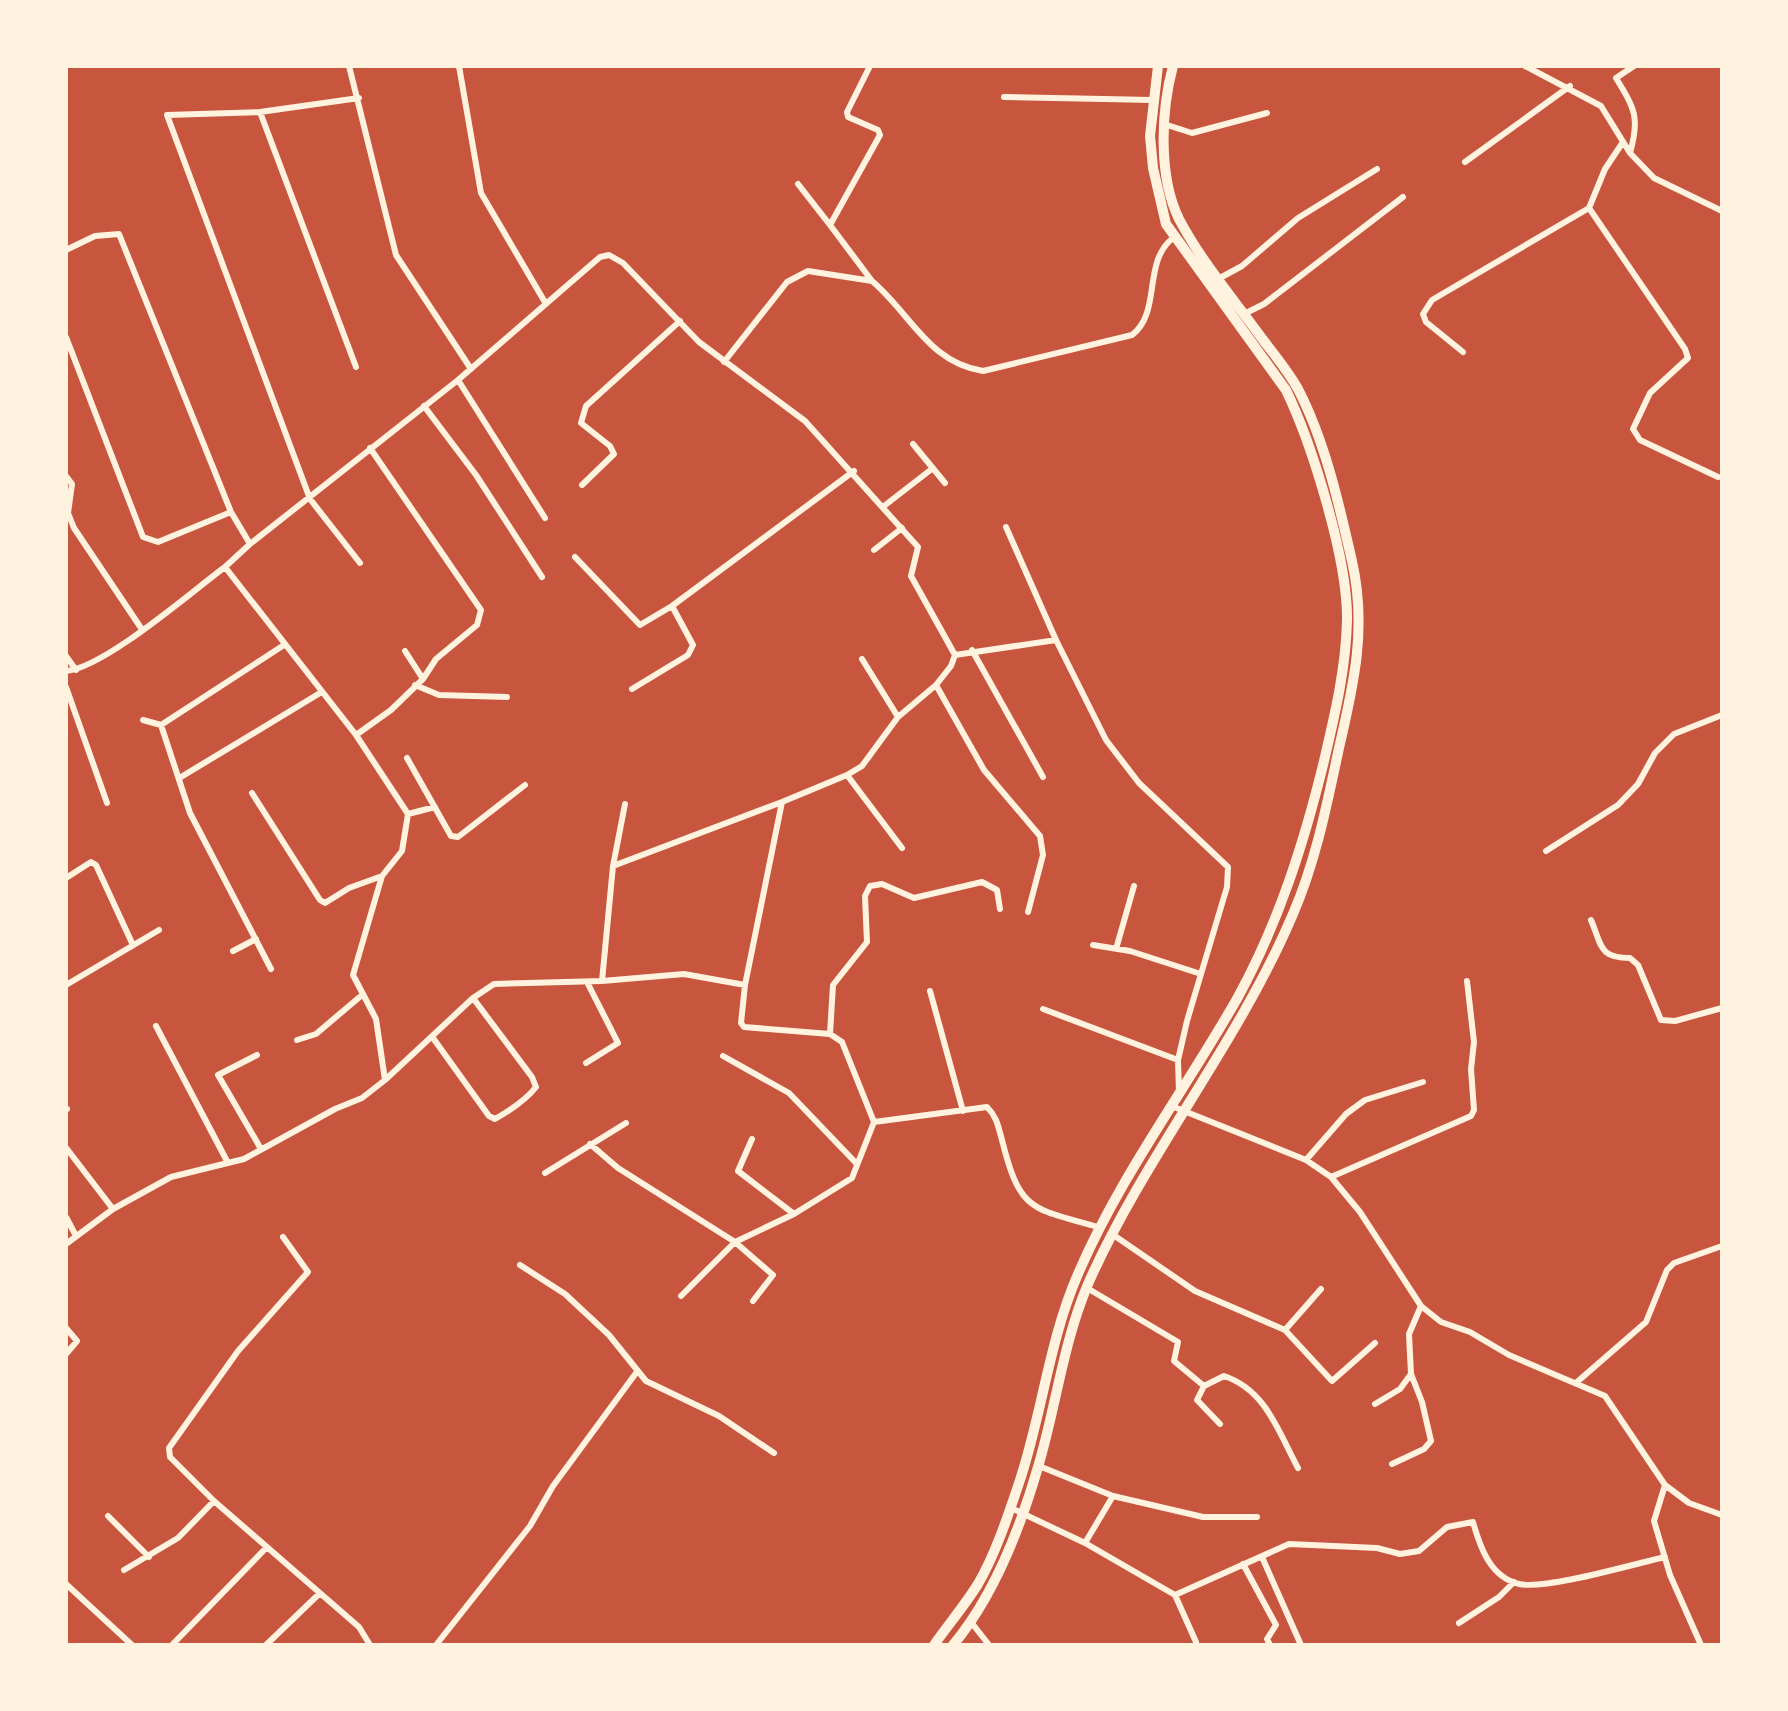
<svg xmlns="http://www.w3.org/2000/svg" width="1788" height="1711" viewBox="0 0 1788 1711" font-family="'Work Sans',sans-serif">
	<rect width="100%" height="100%" fill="#c8553d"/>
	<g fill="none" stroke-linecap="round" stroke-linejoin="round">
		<path stroke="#fff3e0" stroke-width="6" d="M349 66 396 255 471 369
			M459 66 481 193 546 304
			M870 66 847 112 848 117 878 130 880 135 830 225 872 281
			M1525 66 1601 106 1630 153 1654 178 1722 211
			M1004 97 1153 100
			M359 98 260 112 167 115 310 499 360 563
			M260 112 356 367
			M1164 124 1192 133 1267 113
			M1623 142 1605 169 1589 208 1685 349 1688 358 1650 393 1633 429 1640 440 1718 477
			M1630 153C1640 118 1635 109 1616 78L1634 66
			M1465 162 1570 86
			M798 184 830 225
			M66 250 95 236 119 234 231 512 250 544 225 567 356 735 408 814 402 851 382 876 353 975 376 1019 385 1080 362 1098 335 1109 244 1159 171 1177 113 1209 66 1244
			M1218 279 1242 266 1298 218 1377 169
			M1244 314 1264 304 1403 197
			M66 337 143 537 158 542 231 512
			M1463 352 1426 322 1423 314 1432 300 1589 208
			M724 362 787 282 808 271 872 281C911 314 928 362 983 371L1132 335C1162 312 1142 262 1173 238
			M458 380 545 518
			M424 406 476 475 542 577
			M913 444 945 483
			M66 476 72 484 68 513 74 528 141 628
			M582 485 614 454 610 446 581 423 586 406 680 321
			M884 506 933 468
			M1006 527 1056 640
			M250 544 458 380 600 257 609 255 623 263 699 342 805 421 918 547 911 576 955 655 1056 640 1106 740 1139 783 1228 867 1227 887 1187 1021 1178 1060 1179 1092
			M874 550 902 528
			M575 557 640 625 672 606 693 645 688 655 632 689
			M672 606 854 471
			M972 650 1043 777
			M405 651 423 679
			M955 655 951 666 936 685 984 770 1040 836 1043 855 1028 912
			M66 656 76 670
			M862 659 898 717
			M66 671C104 668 191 592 225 567
			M415 685 439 695 507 697
			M66 687 107 803
			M143 720 161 725
			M356 735 391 710 423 679 436 659 477 625 481 610 370 448
			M407 758 451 836 458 837 525 785
			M847 775 862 766 898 717 936 685
			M181 777 320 693
			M252 793 320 900 325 903 349 888 382 876
			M782 802 847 775 902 848
			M408 814 435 807
			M1546 851 1618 805 1638 784 1655 753 1674 734 1722 715
			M613 866 782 802 745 985
			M66 878 91 862 96 865 132 943
			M1591 920C1602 946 1599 958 1630 958L1638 965 1661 1020 1675 1021 1722 1008
			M1093 945 1130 951 1201 974
			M1116 949 1134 886
			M233 951 256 939
			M271 969 190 813 161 725 284 645
			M602 981 613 866 625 804
			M66 985 159 930
			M930 991 963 1111
			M1043 1009 1178 1060
			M156 1026 228 1163
			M830 1034 833 985 867 942 865 896 870 886 882 884 914 898 982 882 997 890 1000 909
			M433 1038 489 1116 495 1119C509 1111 526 1100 536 1087L532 1077 473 998
			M297 1040 316 1034 362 995
			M257 1055 218 1075 261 1149
			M723 1056 789 1093 856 1163
			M586 1063 618 1043 587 982
			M385 1080 473 998 494 984 602 981 684 974 745 985 741 1023 744 1027 830 1034 842 1042 874 1122 987 1107C997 1117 998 1126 1002 1140 1020 1212 1031 1208 1098 1227
			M1174 1107 1306 1160 1331 1177 1360 1212 1421 1306 1441 1322 1470 1332 1509 1355 1605 1396 1665 1485 1689 1503 1722 1515
			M66 1109H67
			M752 1139 738 1171 794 1214
			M590 1144 618 1168 735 1242 794 1214 852 1178 874 1122
			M67 1149 113 1209
			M1306 1160 1346 1114 1365 1100 1423 1082
			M545 1173 626 1123
			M1331 1177 1471 1116 1474 1110 1471 1069 1474 1042 1467 981
			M66 1217 76 1236
			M1112 1234 1195 1291 1285 1330 1332 1381 1375 1343
			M283 1237 308 1272 238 1351 169 1448 170 1457 214 1501 359 1627 370 1645
			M520 1265 565 1294 609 1335 646 1381 719 1416 774 1453
			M1087 1288 1178 1342 1174 1361 1204 1386
			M681 1296 735 1242 773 1275 753 1301
			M66 1328 77 1341 66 1354
			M1285 1330 1321 1289
			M1577 1382 1646 1322 1667 1270 1674 1263 1722 1246
			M1375 1404 1400 1389 1411 1374 1409 1334 1421 1306
			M1220 1424 1197 1400 1204 1386 1224 1376C1266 1390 1278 1431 1298 1468
			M1392 1464 1424 1449 1431 1441 1422 1402 1411 1374
			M1039 1466 1113 1496
			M1665 1485 1654 1521 1670 1575 1701 1645
			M1009 1507 1085 1543 1175 1595 1196 1642
			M108 1516 149 1557
			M1085 1543 1113 1496 1203 1517H1257
			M1262 1557 1301 1645
			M1243 1564 1276 1625 1267 1639 1270 1645
			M124 1570 178 1538 214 1501
			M66 1584 132 1645
			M1175 1595 1289 1544 1377 1548 1400 1554 1419 1551 1447 1527 1473 1522C1480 1547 1490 1577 1519 1584 1546 1590 1634 1564 1665 1557
			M971 1622 989 1645
			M1459 1623 1499 1597 1514 1582
			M172 1645 266 1548
			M266 1645 320 1593
			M436 1645 530 1526 553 1486 636 1373"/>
		<path stroke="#fff3e0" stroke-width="10" d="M934 1645C948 1625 965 1605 978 1584 995 1555 1008 1516 1019 1483 1042 1415 1049 1340 1078 1274 1120 1176 1186 1089 1238 997 1279 922 1304 843 1324 761 1335 714 1346 668 1347 620 1348 560 1312 444 1286 390L1166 224 1153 168 1150 136 1158 66
			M953 1645C994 1596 1020 1529 1038 1467 1056 1407 1063 1343 1088 1284 1145 1155 1238 1044 1293 914 1316 861 1327 804 1339 748 1354 684 1367 627 1352 561 1339 504 1325 441 1298 389 1287 369 1271 351 1258 333 1231 296 1200 259 1179 219 1158 176 1161 111 1173 66"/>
	</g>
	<rect width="1788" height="1711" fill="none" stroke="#fff3e0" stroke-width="136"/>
</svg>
